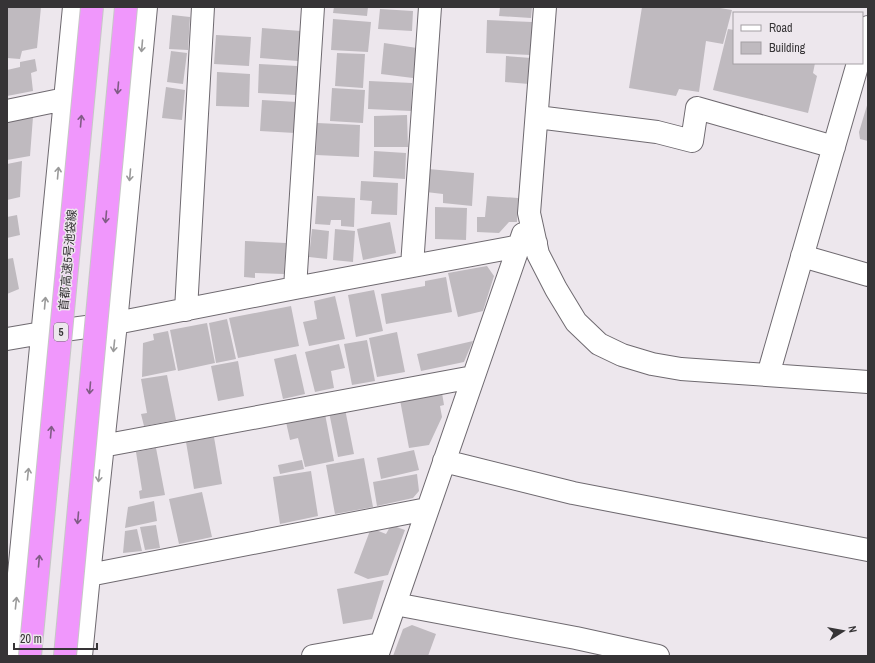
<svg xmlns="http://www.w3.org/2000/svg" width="875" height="663" viewBox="0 0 875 663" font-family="'Archivo Narrow','Noto Sans JP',sans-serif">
	<rect width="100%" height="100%" fill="#ede7ed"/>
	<path fill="#bfbabf" d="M7 7H41L37 48 22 51 20 59 7 58Z
		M334 7H368L367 16 333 13Z
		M500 7H532L531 18 499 16Z
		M642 7H714L732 10 723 44 706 41 699 92 679 89 676 96 629 88Z
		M380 9 413 11 412 31 378 29Z
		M172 15 190 17 188 50 169 49Z
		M333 19 371 22 368 52 331 50Z
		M487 20 532 22 531 55 486 53Z
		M262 28 301 31 298 61 260 58Z
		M728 29 734 30V63H815L813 73 817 76 808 113 713 90Z
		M216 35 251 37 249 66 214 64Z
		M384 43 417 48 413 78 381 74Z
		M171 51 187 53 183 84 167 82Z
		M337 53 365 54 363 88 335 86Z
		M506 56 531 58 529 84 505 82Z
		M35 59 37 71 31 73 33 91 7 96V70L20 67V62Z
		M259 64 297 66 296 95 258 93Z
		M217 72 250 74 249 107 216 106Z
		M369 81 412 83 411 111 368 109Z
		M166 87 185 90 182 120 162 118Z
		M332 88 365 90 363 123 330 121Z
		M262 100 297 102 295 133 260 131Z
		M868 102V141L860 139 859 132Z
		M407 115 408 147H374V116Z
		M33 117 30 156 7 160V122Z
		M317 123 360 125 359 157 316 155Z
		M374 151 406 153 405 179 373 177Z
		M22 161 20 197 7 200V164Z
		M428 169 474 173 472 206 443 203V194L426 192Z
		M361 181 398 183 397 215 371 214 372 201 360 200Z
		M317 196 355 198 354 227 341 226V220H331L330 225 315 224Z
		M487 196 518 198 517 222H509L499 233 477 232V217H485Z
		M435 207 467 208 466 240 435 239Z
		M17 215 20 235 7 238V217Z
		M390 222 396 253 363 260 357 229Z
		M312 229 329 231 327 259 309 257Z
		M335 229 355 231 353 262 333 260Z
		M245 241 286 243 284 274 255 273V278L244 277Z
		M13 258 19 289 7 294V259Z
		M487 266 494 276 483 311 458 317 448 273Z
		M446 277 452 312 386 324 381 294 425 286V281Z
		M374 290 383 331 356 337 348 295Z
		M335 296 345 339 309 346 303 322 317 319 314 301Z
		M291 306 299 346 238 358 229 318Z
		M227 319 236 359 216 363 209 323Z
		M207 323 215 363 178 371 170 330Z
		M168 331 176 370 142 377 143 343 154 340 153 334Z
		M397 332 405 372 377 377 369 338Z
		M367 340 375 381 352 385 344 344Z
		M473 341 464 362 421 371 417 354Z
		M339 344 345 368 331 371 334 388 315 392 305 352Z
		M296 354 305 394 283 399 274 359Z
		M238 361 244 396 218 401 211 366Z
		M167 375 176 420 144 426 141 414 147 413 141 379Z
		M442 393 444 405 440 406 442 417 429 445 409 448 400 400Z
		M345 409 354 454 338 457 329 412Z
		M325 414 334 461 305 467 298 438 290 440 286 422Z
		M214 437 222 484 194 489 186 442Z
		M156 448 165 495 140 499 139 491 142 490 136 452Z
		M414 450 419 470 381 479 377 458Z
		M364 458 373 507 335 514 326 465Z
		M302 460 304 469 280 474 278 465Z
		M311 471 318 516 280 524 273 477Z
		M417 474 419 491 413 498 377 506 373 482Z
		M202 492 212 537 179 544 169 499Z
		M154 501 157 521 125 528 128 507Z
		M156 525 160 548 145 550 140 527Z
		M391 525 405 530 388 575 368 579 354 573 371 528 386 534Z
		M137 529 142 551 123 553 125 531Z
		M384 580 372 619 343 624 337 589Z
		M412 625 436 634 428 656H393L403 629Z"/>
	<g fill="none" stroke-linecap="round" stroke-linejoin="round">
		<defs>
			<path id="minor" d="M545 7 529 213 538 254 556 289 576 322 599 344 622 355 652 364 681 369 868 382
				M862 48 868 27
				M7 111 65 99
				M537 117 657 132 692 141 697 108 834 147
				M802 256 868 275
				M412 266 430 7
				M295 288 313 7
				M186 310 203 7
				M7 339 42 333 116 323 295 288 536 243
				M768 375 858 63
				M102 446 473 377
				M444 461 573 493 868 550
				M89 575 427 509
				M395 604 576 638 658 656
				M11 656 74 7
				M81 656 89 575 116 323 146 7
				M313 656 381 644
				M377 656 523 234"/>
		</defs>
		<use href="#minor" stroke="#6f6a70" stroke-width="24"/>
		<use href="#minor" stroke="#fff" stroke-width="22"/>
		<defs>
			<path id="highway-bridge" d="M30 656 92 7
				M65 656 126 7"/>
		</defs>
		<use href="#highway-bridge" stroke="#c7c6c7" stroke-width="24" stroke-linecap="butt"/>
		<use href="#highway-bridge" stroke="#f097fc" stroke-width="22"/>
	</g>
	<defs><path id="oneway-shaft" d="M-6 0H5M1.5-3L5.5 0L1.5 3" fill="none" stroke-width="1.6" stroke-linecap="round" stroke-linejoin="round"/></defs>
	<g stroke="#9a9a9a">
		<use href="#oneway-shaft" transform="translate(142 46) rotate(95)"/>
		<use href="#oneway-shaft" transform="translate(58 173) rotate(-85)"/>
		<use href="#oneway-shaft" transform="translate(130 175) rotate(95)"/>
		<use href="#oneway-shaft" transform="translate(45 303) rotate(-85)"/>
		<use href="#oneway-shaft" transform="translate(114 346) rotate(96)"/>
		<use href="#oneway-shaft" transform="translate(28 474) rotate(-84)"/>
		<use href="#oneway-shaft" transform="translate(99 476) rotate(96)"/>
		<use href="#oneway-shaft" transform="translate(16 603) rotate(-84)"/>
	</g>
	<g stroke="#805c85">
		<use href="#oneway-shaft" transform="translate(118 88) rotate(95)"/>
		<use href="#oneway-shaft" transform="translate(81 121) rotate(-85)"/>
		<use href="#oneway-shaft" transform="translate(106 217) rotate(95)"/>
		<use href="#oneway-shaft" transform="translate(90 388) rotate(95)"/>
		<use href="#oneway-shaft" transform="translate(51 432) rotate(-85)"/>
		<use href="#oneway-shaft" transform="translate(78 518) rotate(95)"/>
		<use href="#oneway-shaft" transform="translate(39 561) rotate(-85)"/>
	</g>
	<g text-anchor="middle" stroke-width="3" stroke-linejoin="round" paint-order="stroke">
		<rect fill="#ede7ed" stroke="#6d6a6d" stroke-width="1" x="54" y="323" width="14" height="18" rx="3"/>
		<g font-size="11" font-weight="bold" fill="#363436">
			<text x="61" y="336">5</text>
		</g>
		<g font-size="12" fill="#363436" stroke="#ede7ed">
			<text transform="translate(68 260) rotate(-85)" y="4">首都高速5号池袋線</text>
		</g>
	</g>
	<rect width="875" height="663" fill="none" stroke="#363436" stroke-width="16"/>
	<rect x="733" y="12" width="130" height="52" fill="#ede7ed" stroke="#a49fa4"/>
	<rect x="741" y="25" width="20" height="6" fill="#ffffff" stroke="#a49fa4"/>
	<text x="769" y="32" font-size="12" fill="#363436">Road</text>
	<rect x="741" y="42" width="20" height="12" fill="#bfbabf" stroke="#a49fa4"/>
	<text x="769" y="52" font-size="12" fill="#363436">Building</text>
	<g transform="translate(843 631) rotate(79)" stroke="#ede7ed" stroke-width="3" paint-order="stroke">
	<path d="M0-3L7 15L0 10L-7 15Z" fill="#363436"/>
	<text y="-6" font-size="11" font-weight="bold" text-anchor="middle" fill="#363436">N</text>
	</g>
	<path d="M14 643v6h83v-6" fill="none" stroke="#363436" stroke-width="2"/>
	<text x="20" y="643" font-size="12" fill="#363436" stroke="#ede7ed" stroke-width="3" paint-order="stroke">20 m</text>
</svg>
